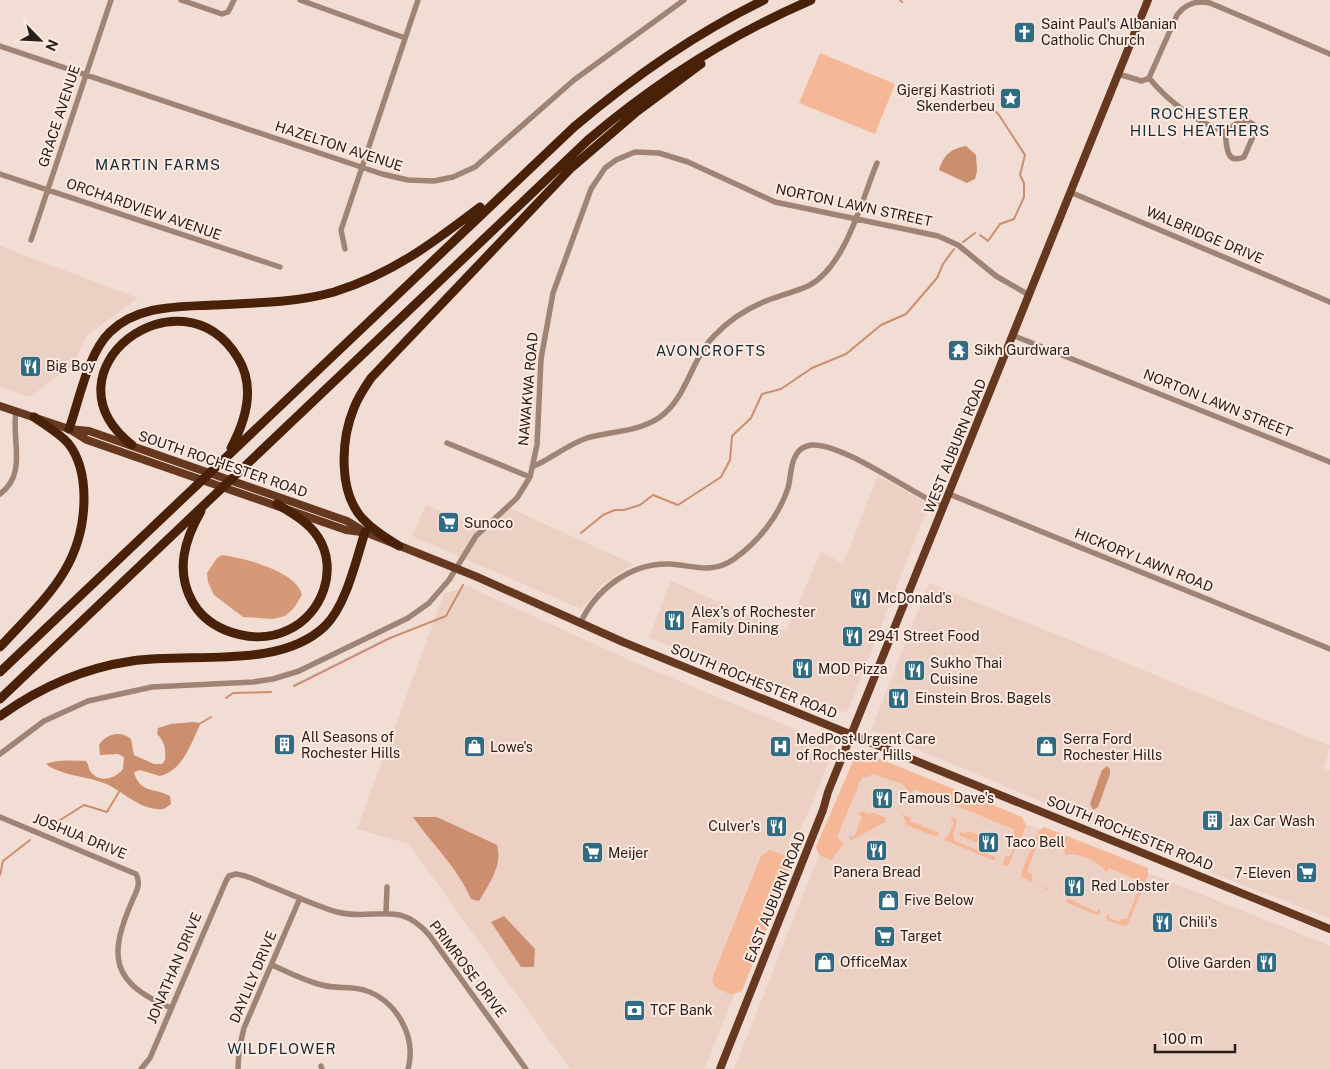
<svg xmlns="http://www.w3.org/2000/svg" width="1330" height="1069" viewBox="0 0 1330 1069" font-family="'Public Sans',sans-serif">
	<rect width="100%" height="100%" fill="#f1ddd3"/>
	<path fill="#ebd0c3" d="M0 246 138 298 87 335 73 365 30 397 0 387Z
		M878 476 929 504 847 713 649 638 671 581 786 631 821 552 843 564Z
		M426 505 483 528 507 507 633 564 602 585 581 609 412 536Z
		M929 583 1330 746 1324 768 1330 771V918L1227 879 871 730Z
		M467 586 636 663 835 746 704 1069H570L409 844 357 829 444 594Z
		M862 758 1330 946V1069H734L829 830Z"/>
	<path fill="#f6b796" d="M820 53 895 84 875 134 799 103Z
		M863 754H868L1022 817 1026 826 1008 866H1003L1005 856H1010L1018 839 1013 836 1015 830 915 789 911 794 902 784 873 774 865 778 862 777 837 837 844 844 831 860 819 855 816 847 853 761 857 756 861 758Z
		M862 811 870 814 872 812 886 818 884 820 886 822 850 841 849 836 854 837 862 817 858 814Z
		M902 814 911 818 910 821 939 833V835L934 836 907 825Z
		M952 817 957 821 953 835 955 841 995 857 996 859 993 860 944 840 945 837 947 838 954 822 951 820Z
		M962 823 960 831 966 834 968 831 979 835 977 843 959 835Z
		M1044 827 1148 868V875L1128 924 1124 926 1107 920 1106 916 1109 913V918L1120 922 1122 919H1127L1140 886 1137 884V880L1109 868 1106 872C1100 862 1077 851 1065 855L1064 850 1045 842 1042 846 1037 845 1027 872 1033 875 1031 881 1045 889 1049 885 1047 890 1022 877 1021 872 1039 831Z
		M769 850 783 855 788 861V875L742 991 731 995 715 987 712 979 761 856Z
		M1068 898 1096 912 1100 909V914L1097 915 1067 903 1066 901Z"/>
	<path fill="#d69978" d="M222 555C244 558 297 571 302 595L294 608 285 616 273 619 243 617 214 595 208 582 207 573 217 558Z"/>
	<path fill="#cb8e6e" d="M966 146 976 155 977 171 975 179 967 183 939 170C944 155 950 149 966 146Z
		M193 722 201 723C191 742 184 770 160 776L140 770 134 772C139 793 155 788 170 796L171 804 164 809C138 811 124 790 101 782 84 776 60 775 46 764 59 759 71 761 86 761 89 765 88 768 91 772 100 784 116 778 123 769L124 757 118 754 100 755 99 745C106 734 120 730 131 739L134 755 154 764H162L165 760C166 749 165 742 157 734L158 728 171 724Z
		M1107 766 1110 769V774L1098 807 1093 810 1090 804 1102 770Z
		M413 817H437L497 845C503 866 489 883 479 901L471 899C458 868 432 844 413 817Z
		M504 916 535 949 534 967H521L491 922Z"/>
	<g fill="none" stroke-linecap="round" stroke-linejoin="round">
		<path stroke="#cb8e6e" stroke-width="2" d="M900 0 902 2
			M980 235 988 241 1000 224 1014 219 1024 197V183L1020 175 1025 155 999 115 990 106
			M963 242 975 233
			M581 533 603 515 615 510H624L640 505 653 495 678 505 721 477 730 460 732 436 751 418 762 394 781 389 812 368 846 354 881 325 906 314 937 278 943 264 954 249
			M294 686 390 638 446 616 463 585
			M226 698 233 693 271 692
			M201 723 211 717
			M48 825 57 822 84 805 107 812 120 790
			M0 875 3 861 30 840"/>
		<path stroke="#9f8476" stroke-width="5.5" d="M181 0 222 14 228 12 234 0
			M300 0 405 38
			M0 46 382 174 408 180 434 181 453 177 475 167 574 80 684 0
			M1118 74 1142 81 1149 78 1177 15C1185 4 1197 0 1210 3L1330 54
			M1149 78C1169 102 1195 121 1225 132 1227 145 1225 165 1244 157L1255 132 1253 124C1241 116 1234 126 1225 132
			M0 174 280 267
			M1070 192 1330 302
			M31 240 111 0
			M345 249 341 230 418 0
			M1012 335 1330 462
			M447 443 530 477
			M534 466C552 458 567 445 587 438 611 431 639 432 660 417 687 398 691 359 714 336 730 319 749 307 771 299 784 294 798 291 810 285 846 265 862 199 877 163
			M0 494C28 473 11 440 16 411
			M949 494 1330 649
			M580 624C595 590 630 563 669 564 693 565 711 575 734 559 758 542 779 516 788 488 791 478 790 464 796 455 799 449 805 446 811 445 842 442 912 494 944 507
			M0 754 44 721 88 701 152 687 253 682 273 679 299 671 408 618 429 603 449 580 476 536 517 498 530 477 537 445 541 359 553 293 591 189 605 168 616 160 635 152 659 153 688 162 775 202 938 236 958 245 996 276 1029 295
			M0 817 136 874C141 883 137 891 133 899 108 956 110 982 171 1008
			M386 912 387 887
			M272 965C288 972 304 981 322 985 335 989 350 986 364 990 396 1000 417 1036 408 1069
			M321 1066 322 1069
			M141 1069 150 1058 226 881 229 876 236 874C246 875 256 880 265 884 289 893 313 905 337 912 375 922 398 898 430 936L526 1069
			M238 1069 239 1049 244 1028 300 898"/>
		<path stroke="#65381f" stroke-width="8" d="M0 406 69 429 89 431 347 521 365 532 475 576 623 642 1330 929
			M71 430 87 440 346 530 361 532
			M720 1069 823 810 828 792 1148 0"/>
		<path stroke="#492108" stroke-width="9" d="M69 429C79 401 88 353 110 332 138 305 178 307 213 305 253 303 295 303 334 292 392 274 433 243 480 207
			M132 445C38 371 181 264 238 358 256 387 246 420 231 448
			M201 511C185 539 175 570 192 601 199 614 211 624 225 630 245 638 268 640 288 630 322 615 339 569 318 537 308 522 292 513 277 504
			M399 546C386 538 373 530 362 518 338 491 341 439 354 408 358 397 365 387 371 378L571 168 635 113 701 64
			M0 647C44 599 84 567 84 498 84 479 80 458 68 443 59 433 45 425 34 417
			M0 672 574 127C632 78 696 33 764 0
			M0 699 588 140C655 83 730 35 811 0
			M0 716C39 688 84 668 132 661 191 652 280 670 325 626 346 606 356 560 365 532"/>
	</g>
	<defs>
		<symbol id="church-square" viewBox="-11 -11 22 22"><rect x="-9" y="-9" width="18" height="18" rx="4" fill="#306b84" stroke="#feeae0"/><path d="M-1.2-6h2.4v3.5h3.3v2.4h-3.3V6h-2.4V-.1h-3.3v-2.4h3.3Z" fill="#fff"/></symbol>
		<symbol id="sight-square" viewBox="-11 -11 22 22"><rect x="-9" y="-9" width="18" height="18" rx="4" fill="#306b84" stroke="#feeae0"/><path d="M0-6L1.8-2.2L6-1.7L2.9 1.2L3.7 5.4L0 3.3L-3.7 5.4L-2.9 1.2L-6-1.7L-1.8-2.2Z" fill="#fff"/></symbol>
		<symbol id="temple-square" viewBox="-11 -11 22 22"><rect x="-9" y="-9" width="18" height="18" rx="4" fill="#306b84" stroke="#feeae0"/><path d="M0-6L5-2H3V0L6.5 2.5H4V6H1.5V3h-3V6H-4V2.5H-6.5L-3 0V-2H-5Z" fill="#fff"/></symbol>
		<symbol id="restaurant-square" viewBox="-11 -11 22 22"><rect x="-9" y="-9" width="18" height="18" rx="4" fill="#306b84" stroke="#feeae0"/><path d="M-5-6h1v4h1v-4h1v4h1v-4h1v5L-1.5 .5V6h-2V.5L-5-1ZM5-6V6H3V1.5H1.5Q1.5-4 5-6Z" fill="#fff"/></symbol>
		<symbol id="supermarket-square" viewBox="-11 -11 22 22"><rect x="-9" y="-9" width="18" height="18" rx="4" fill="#306b84" stroke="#feeae0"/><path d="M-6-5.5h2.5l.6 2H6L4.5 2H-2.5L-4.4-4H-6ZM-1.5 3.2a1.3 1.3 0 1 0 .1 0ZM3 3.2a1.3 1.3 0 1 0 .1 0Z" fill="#fff"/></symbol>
		<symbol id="building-square" viewBox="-11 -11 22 22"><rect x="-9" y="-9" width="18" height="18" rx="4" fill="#306b84" stroke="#feeae0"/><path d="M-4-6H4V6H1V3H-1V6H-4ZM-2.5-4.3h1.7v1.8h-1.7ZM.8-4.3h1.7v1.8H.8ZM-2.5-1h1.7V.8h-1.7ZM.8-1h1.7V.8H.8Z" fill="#fff"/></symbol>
		<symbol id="shop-square" viewBox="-11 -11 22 22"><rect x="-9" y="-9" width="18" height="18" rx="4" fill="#306b84" stroke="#feeae0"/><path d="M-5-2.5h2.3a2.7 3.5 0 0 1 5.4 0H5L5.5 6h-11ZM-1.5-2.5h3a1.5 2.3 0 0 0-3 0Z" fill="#fff"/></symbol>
		<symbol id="hospital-square" viewBox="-11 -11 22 22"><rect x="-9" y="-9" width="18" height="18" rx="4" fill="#306b84" stroke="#feeae0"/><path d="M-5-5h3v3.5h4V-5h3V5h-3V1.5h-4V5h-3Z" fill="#fff"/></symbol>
		<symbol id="bank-square" viewBox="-11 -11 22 22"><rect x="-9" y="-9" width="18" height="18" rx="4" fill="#306b84" stroke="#feeae0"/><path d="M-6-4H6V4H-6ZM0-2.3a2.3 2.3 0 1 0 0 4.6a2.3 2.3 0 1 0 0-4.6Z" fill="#fff"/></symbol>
	</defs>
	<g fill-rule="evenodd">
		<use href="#church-square" x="1012" y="20" width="25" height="25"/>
		<use href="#sight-square" x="998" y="86" width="25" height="25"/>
		<use href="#temple-square" x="946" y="338" width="25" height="25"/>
		<use href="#restaurant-square" x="18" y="354" width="25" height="25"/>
		<use href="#supermarket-square" x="436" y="510" width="25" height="25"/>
		<use href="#restaurant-square" x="848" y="586" width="25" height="25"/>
		<use href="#restaurant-square" x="662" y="608" width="25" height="25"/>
		<use href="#restaurant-square" x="840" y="624" width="25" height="25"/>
		<use href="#restaurant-square" x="790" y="656" width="25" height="25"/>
		<use href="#restaurant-square" x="902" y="658" width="25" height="25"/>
		<use href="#restaurant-square" x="886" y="686" width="25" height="25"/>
		<use href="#building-square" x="272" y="732" width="25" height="25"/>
		<use href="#shop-square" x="462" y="734" width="25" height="25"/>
		<use href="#hospital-square" x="768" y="734" width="25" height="25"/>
		<use href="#shop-square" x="1034" y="734" width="25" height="25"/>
		<use href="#restaurant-square" x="870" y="786" width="25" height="25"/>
		<use href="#building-square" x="1200" y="808" width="25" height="25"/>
		<use href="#restaurant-square" x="764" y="814" width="25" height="25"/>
		<use href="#restaurant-square" x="976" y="830" width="25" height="25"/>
		<use href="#restaurant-square" x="864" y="838" width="25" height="25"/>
		<use href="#supermarket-square" x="580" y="840" width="25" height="25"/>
		<use href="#supermarket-square" x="1294" y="860" width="25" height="25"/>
		<use href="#restaurant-square" x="1062" y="874" width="25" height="25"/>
		<use href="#shop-square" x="876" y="888" width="25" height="25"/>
		<use href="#restaurant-square" x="1150" y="910" width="25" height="25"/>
		<use href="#supermarket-square" x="872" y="924" width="25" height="25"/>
		<use href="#shop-square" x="812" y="950" width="25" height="25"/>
		<use href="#restaurant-square" x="1254" y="950" width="25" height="25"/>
		<use href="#bank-square" x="622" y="998" width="25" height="25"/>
	</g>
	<g text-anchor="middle" stroke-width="4" stroke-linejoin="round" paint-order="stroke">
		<g font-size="14" fill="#27201c" stroke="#feeae0" text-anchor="start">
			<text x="1041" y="29">Saint Paul's Albanian<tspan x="1041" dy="16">Catholic Church</tspan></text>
			<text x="995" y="95" text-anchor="end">Gjergj Kastrioti<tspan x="995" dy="16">Skenderbeu</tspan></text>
			<text x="974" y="355">Sikh Gurdwara</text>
			<text x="46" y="371">Big Boy</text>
			<text x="464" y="528">Sunoco</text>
			<text x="877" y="603">McDonald's</text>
			<text x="691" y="617">Alex's of Rochester<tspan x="691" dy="16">Family Dining</tspan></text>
			<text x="868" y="641">2941 Street Food</text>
			<text x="930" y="668">Sukho Thai<tspan x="930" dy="16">Cuisine</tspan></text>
			<text x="818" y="674">MOD Pizza</text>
			<text x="915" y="703">Einstein Bros. Bagels</text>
			<text x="301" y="742">All Seasons of<tspan x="301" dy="16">Rochester Hills</tspan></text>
			<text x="796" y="744">MedPost Urgent Care<tspan x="796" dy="16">of Rochester Hills</tspan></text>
			<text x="1063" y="744">Serra Ford<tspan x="1063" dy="16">Rochester Hills</tspan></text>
			<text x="490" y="752">Lowe's</text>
			<text x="899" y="803">Famous Dave's</text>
			<text x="1229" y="826">Jax Car Wash</text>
			<text x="760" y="831" text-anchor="end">Culver's</text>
			<text x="1005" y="847">Taco Bell</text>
			<text x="608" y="858">Meijer</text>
			<text x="877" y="877" text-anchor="middle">Panera Bread</text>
			<text x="1291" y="878" text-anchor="end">7-Eleven</text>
			<text x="1091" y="891">Red Lobster</text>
			<text x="904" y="905">Five Below</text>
			<text x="1179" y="927">Chili's</text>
			<text x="900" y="941">Target</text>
			<text x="840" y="967">OfficeMax</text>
			<text x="1251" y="968" text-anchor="end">Olive Garden</text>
			<text x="650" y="1015">TCF Bank</text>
		</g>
		<g font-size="14" fill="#27201c" stroke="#feeae0">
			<text transform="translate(59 116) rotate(-72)" y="5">GRACE AVENUE</text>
			<text transform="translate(339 146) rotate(18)" y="5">HAZELTON AVENUE</text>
			<text transform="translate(854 205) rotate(12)" y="5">NORTON LAWN STREET</text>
			<text transform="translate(144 209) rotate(19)" y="5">ORCHARDVIEW AVENUE</text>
			<text transform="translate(1205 235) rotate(23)" y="5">WALBRIDGE DRIVE</text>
			<text transform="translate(528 389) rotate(-85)" y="5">NAWAKWA ROAD</text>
			<text transform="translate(1218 403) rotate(22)" y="5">NORTON LAWN STREET</text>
			<text transform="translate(955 446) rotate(-68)" y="5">WEST AUBURN ROAD</text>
			<text transform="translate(223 464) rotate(19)" y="5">SOUTH ROCHESTER ROAD</text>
			<text transform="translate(1144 560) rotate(22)" y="5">HICKORY LAWN ROAD</text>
			<text transform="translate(754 681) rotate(22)" y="5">SOUTH ROCHESTER ROAD</text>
			<text transform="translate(1130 833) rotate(22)" y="5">SOUTH ROCHESTER ROAD</text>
			<text transform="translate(80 836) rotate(22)" y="5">JOSHUA DRIVE</text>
			<text transform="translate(775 897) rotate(-68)" y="5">EAST AUBURN ROAD</text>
			<text transform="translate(174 968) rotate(-67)" y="5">JONATHAN DRIVE</text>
			<text transform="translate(468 969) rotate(53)" y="5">PRIMROSE DRIVE</text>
			<text transform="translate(253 977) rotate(-67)" y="5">DAYLILY DRIVE</text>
		</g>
		<g font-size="15" letter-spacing="1" fill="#112d39" stroke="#feeae0">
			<text x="1200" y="119">ROCHESTER<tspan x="1200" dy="17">HILLS HEATHERS</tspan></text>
			<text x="158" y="170">MARTIN FARMS</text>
			<text x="711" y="356">AVONCROFTS</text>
			<text x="282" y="1054">WILDFLOWER</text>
		</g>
	</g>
	<g transform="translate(40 40) rotate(114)" stroke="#feeae0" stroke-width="4" paint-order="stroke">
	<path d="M0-4L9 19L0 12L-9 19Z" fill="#27201c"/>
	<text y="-8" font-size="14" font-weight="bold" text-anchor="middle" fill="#27201c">N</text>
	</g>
	<path d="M1155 1044v8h80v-8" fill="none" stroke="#27201c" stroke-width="2.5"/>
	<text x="1162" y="1044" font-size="15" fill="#27201c" stroke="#feeae0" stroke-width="4" paint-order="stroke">100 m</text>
</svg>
